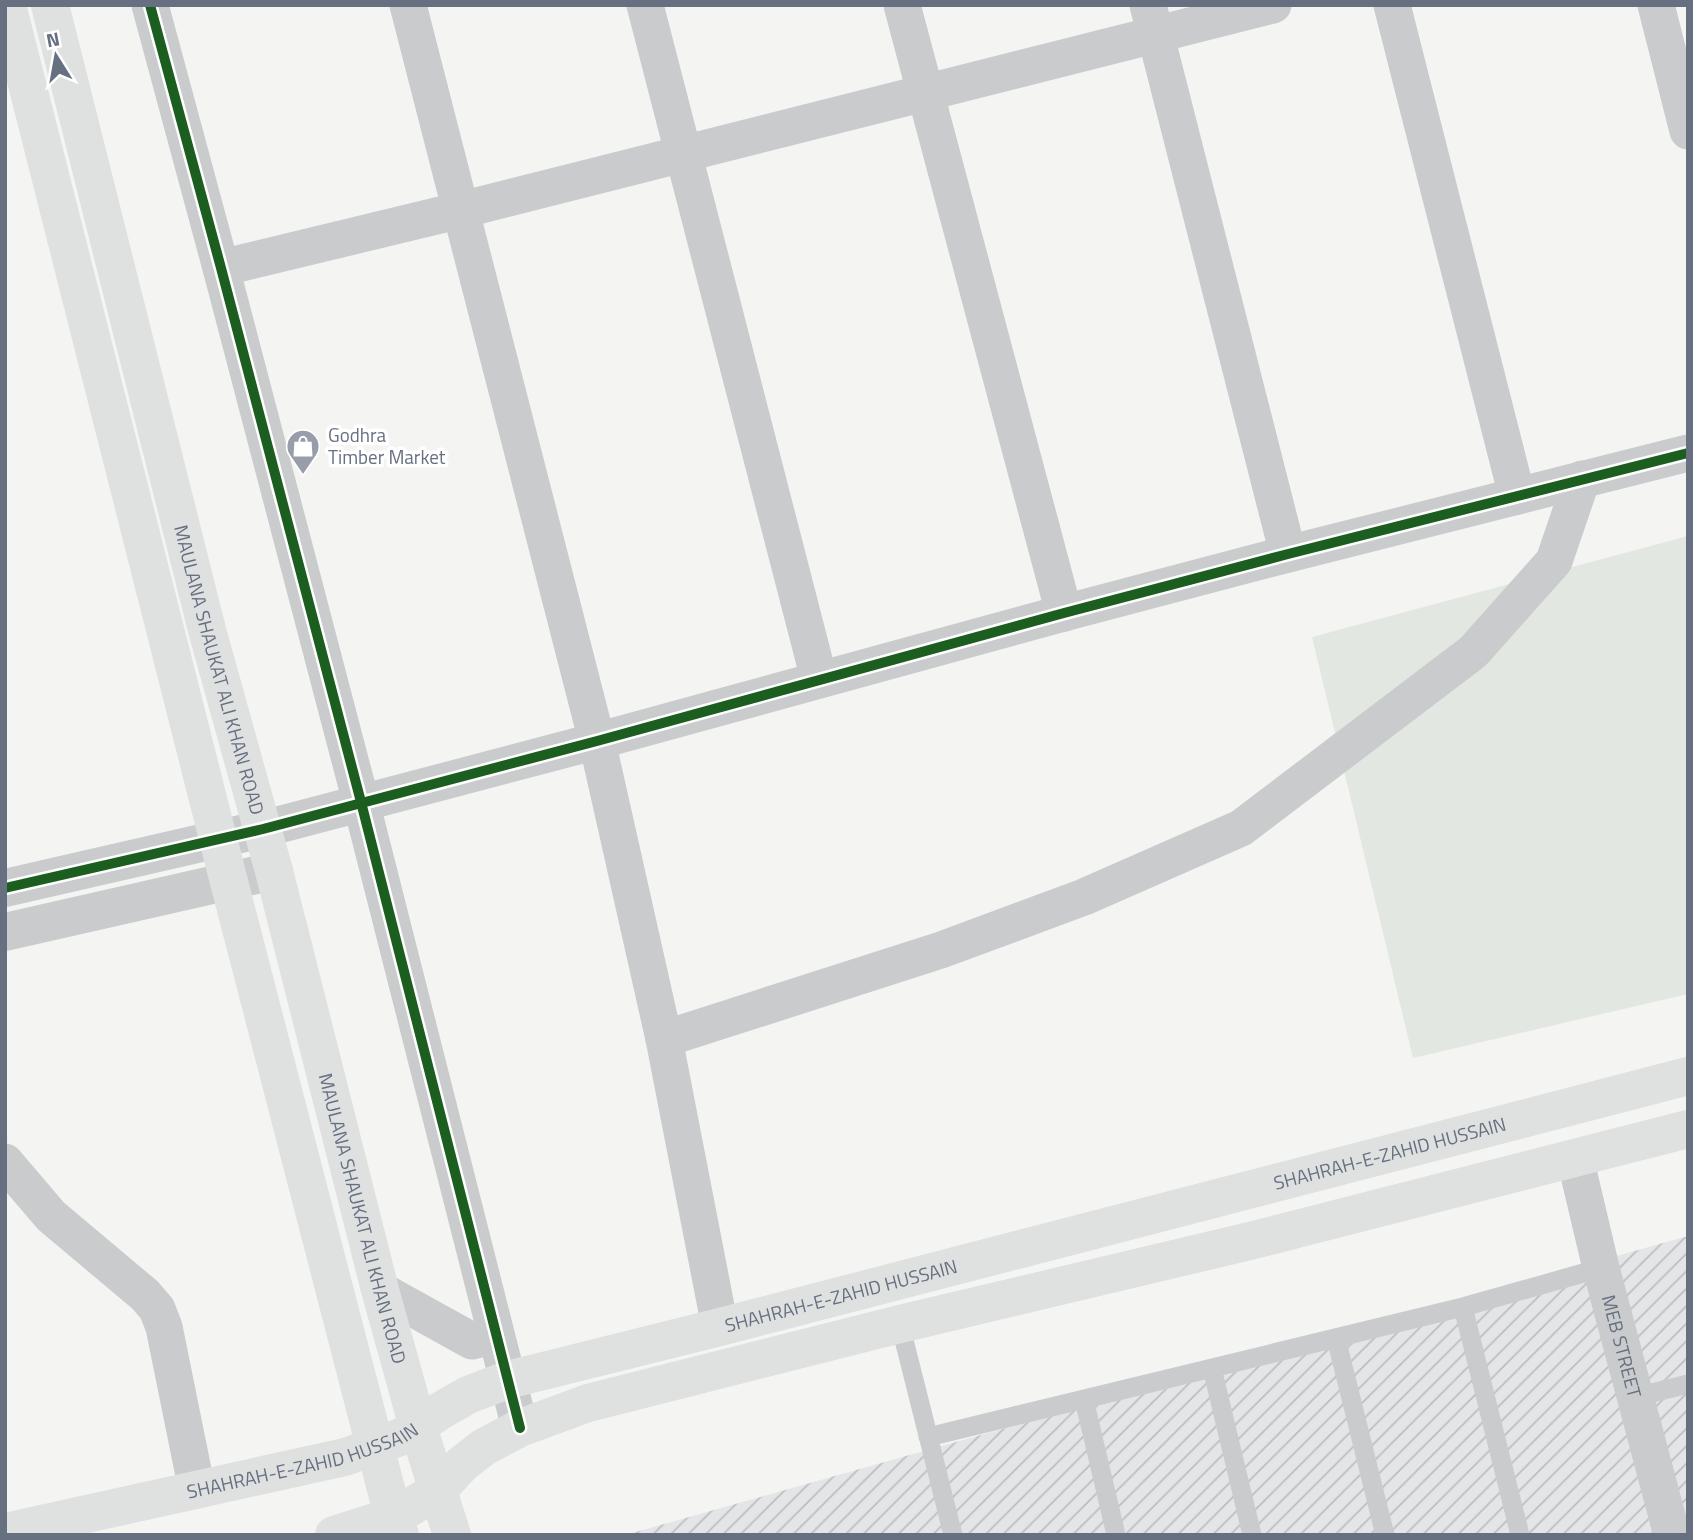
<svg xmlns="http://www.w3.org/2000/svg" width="1693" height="1540" viewBox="0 0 1693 1540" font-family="'Titillium Web',sans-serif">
	<defs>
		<pattern id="industrial-furrows" width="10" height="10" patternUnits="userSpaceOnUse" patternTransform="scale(1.75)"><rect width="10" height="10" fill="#e4e5e6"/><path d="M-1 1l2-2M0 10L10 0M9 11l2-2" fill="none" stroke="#bdbec0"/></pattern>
	</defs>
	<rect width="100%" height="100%" fill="#f4f4f3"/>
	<path fill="url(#industrial-furrows)" d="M1688 1236V1535H625Z"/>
	<path fill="#e3e7e2" d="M1688 536V994L1413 1058 1312 637Z"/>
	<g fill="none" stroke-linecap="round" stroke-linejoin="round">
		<path stroke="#cacbcd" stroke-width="19" d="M1463 1307 1520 1535
			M900 1324 953 1535
			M1336 1338 1385 1535
			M1212 1368 1252 1535
			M1636 1397 1688 1384
			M1084 1399 1116 1535
			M928 1437 1463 1307 1601 1268"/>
		<g stroke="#cacbcd" stroke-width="37">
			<path d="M150 5 221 268 361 802 520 1428"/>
			<path d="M408 5 597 741 664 1039 720 1327"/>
			<path d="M645 5 819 679"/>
			<path d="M902 5 1064 613"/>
			<path d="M1148 5 1288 554"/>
			<path d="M1392 5 1517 496"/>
			<path d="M1656 5 1688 131"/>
			<path d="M221 268 461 210 1273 5"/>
			<path d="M263 829 597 741 1064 613 1288 554 1688 453"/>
			<path d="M664 1039 941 950 1084 897 1241 828 1473 652 1554 561 1582 479"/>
			<path id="s1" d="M1575 1158 1601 1268 1672 1535"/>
			<path d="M5 1162 51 1216 145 1295 157 1309 164 1327 197 1490"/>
			<path d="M380 1290 472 1341 496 1335"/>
		</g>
		<path stroke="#cacbcd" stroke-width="38" d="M5 888 263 829
			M5 932 274 871"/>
		<g stroke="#dfe0e0" stroke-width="38">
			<path d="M7 5 229 882 393 1516 400 1535"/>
			<path id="s2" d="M50 5 207 630 274 871 380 1290 418 1427 452 1535"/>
			<path id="s3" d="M5 1532 345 1457 403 1436 440 1411 468 1395 507 1380 720 1327 1688 1076"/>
			<path d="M334 1535 393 1516 409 1508 438 1490 462 1464 484 1447 520 1428 588 1403 900 1324 1254 1240 1688 1129"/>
		</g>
		<defs>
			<path id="cycleway" d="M150 5 221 268 361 802 520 1428
				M5 888 263 829 597 741 1064 613 1288 554 1688 453"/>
		</defs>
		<use href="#cycleway" stroke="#fff" stroke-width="15"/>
		<use href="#cycleway" stroke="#1b5e20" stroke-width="10"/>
	</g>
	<defs>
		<symbol id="shop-pin" viewBox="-11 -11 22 30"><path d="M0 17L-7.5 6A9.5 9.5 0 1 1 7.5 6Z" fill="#989ea9" stroke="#fff"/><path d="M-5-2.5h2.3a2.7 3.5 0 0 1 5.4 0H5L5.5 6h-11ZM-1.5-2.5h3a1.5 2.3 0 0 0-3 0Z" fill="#fff"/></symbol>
	</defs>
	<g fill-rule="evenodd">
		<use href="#shop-pin" x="284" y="427" width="38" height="52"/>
	</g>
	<g text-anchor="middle" stroke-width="7" stroke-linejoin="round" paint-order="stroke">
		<g font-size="19" fill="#677081" stroke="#fff" text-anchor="start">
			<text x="328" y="442">Godhra<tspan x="328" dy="22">Timber Market</tspan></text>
		</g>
		<g font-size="19" fill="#677081" stroke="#fff">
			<text dy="7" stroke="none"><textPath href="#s2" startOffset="686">MAULANA SHAUKAT ALI KHAN ROAD</textPath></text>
			<text dy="7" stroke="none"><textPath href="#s3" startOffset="1440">SHAHRAH-E-ZAHID HUSSAIN</textPath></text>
			<text dy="7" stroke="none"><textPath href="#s2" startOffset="1253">MAULANA SHAUKAT ALI KHAN ROAD</textPath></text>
			<text dy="7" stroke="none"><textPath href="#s3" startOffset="873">SHAHRAH-E-ZAHID HUSSAIN</textPath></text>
			<text dy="7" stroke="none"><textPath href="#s1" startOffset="194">MEB STREET</textPath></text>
			<text dy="7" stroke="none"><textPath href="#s3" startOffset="306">SHAHRAH-E-ZAHID HUSSAIN</textPath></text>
		</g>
	</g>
	<rect width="1693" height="1540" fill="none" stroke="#677081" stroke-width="14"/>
	<g transform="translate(56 56) rotate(349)" stroke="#ffffff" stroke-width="5" paint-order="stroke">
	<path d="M0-5L12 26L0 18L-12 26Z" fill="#677081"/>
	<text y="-10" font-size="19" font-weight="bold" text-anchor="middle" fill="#677081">N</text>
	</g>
</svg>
